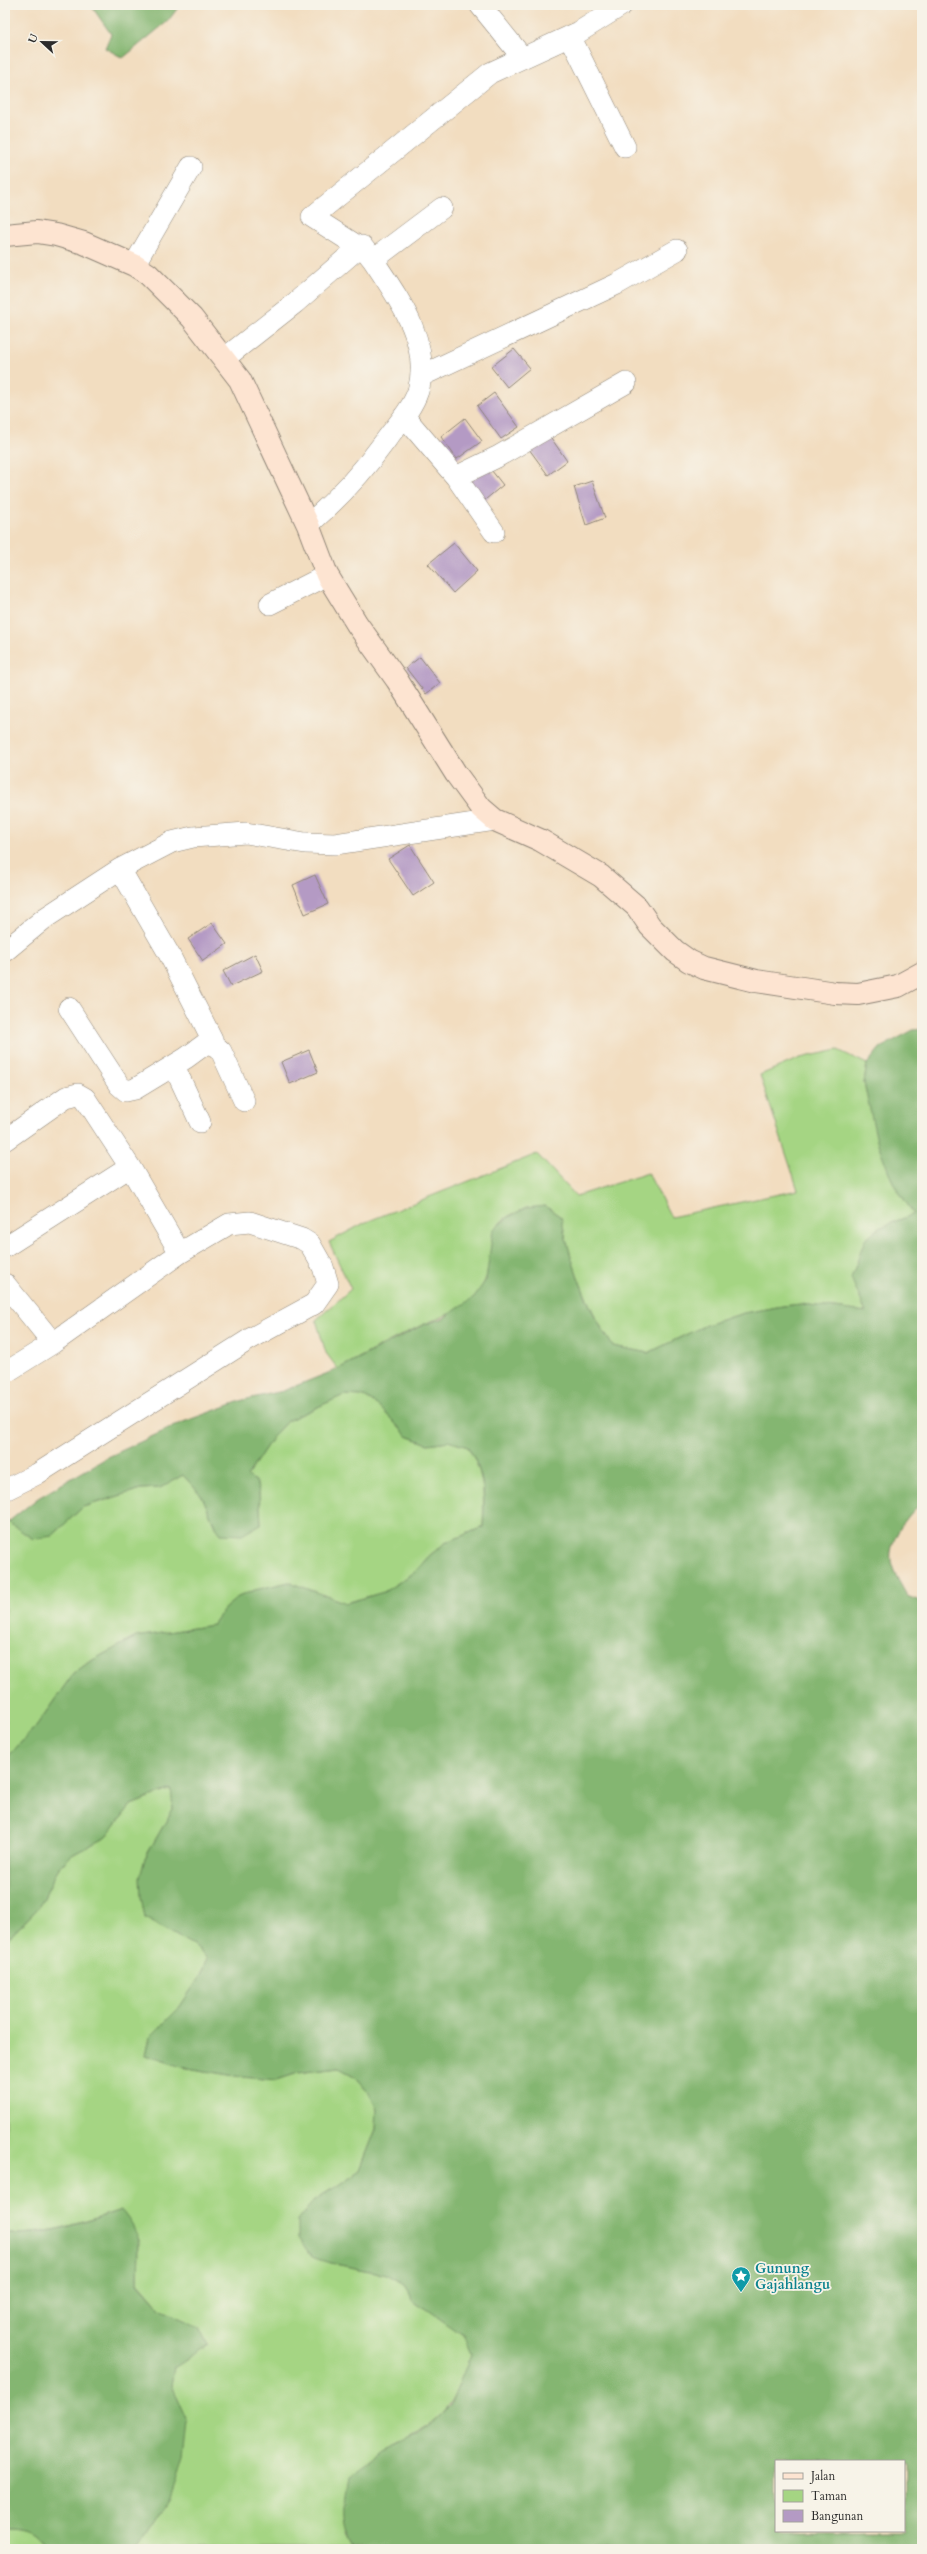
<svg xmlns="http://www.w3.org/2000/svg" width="927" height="2554" viewBox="0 0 927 2554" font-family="Cardo,serif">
	<rect width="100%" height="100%" fill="#f7f3e8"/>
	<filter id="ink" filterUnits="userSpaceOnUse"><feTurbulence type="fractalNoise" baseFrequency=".025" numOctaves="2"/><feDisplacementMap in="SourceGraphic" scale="8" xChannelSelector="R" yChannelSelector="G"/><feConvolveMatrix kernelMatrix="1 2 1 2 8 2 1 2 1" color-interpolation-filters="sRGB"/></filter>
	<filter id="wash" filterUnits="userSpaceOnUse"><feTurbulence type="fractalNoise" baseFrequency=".012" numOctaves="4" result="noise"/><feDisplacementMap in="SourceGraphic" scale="16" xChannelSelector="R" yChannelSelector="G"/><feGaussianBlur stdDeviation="0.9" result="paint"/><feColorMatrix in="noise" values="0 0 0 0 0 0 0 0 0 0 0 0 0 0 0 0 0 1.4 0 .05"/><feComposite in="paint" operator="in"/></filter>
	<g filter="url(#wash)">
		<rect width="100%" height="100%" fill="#f2ddc0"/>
		<path fill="#a5d583" stroke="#688057" d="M838 1050 867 1064 864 1083 893 1183 914 1214 879 1228 866 1312 801 1304 783 1306 744 1313 706 1325 648 1353 613 1346C587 1308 570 1261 561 1217L545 1206C464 1216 509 1257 475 1296 462 1311 440 1317 422 1325 394 1338 366 1354 338 1369L326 1353 316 1320 351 1289 329 1242 366 1222 537 1154 576 1196 648 1173 671 1217 798 1190 760 1075 800 1058Z
			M344 1395 363 1396 380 1407 407 1436 428 1444 448 1441 468 1447C485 1475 484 1495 483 1527L445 1543 429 1556 415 1572 384 1592 346 1603 289 1582 255 1590 238 1597 224 1609 213 1625 136 1637 89 1662 73 1674 36 1726 5 1760V1521L52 1536 83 1507 141 1489 160 1488 183 1475 202 1496 215 1526 261 1524 259 1492 256 1481 247 1476 274 1435 287 1421Z
			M172 1789 173 1809 145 1858V1918L193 1945 207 1958 201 1975 179 2008 150 2037 146 2055 182 2067 241 2077 277 2080 298 2073 340 2068 356 2077 368 2091 377 2109 376 2129 360 2170 311 2204 330 2263 386 2274 403 2284 413 2300 464 2335 471 2354C450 2414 444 2421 385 2448L345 2536 352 2549H137L170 2499 187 2421 171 2385 174 2366 199 2327 162 2310 138 2282 139 2242 121 2210C80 2223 48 2235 5 2234V1942L40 1906 58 1869 72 1855 106 1837 131 1805Z
			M5 2527C27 2527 36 2530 48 2549H5Z"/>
		<path fill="#84b671" stroke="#58704e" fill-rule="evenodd" d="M87 5H180L168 21 123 58 105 48 111 34 92 7Z
			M922 1029V1503C907 1514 885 1545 892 1565 895 1576 902 1586 907 1596L922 1602V2549H352C338 2524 343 2502 347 2475L385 2448 420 2432 436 2420 450 2406 471 2354 463 2335 413 2300 403 2284 386 2274 330 2263 311 2257 298 2238V2220L311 2204 360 2170 376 2129 377 2109 368 2091 356 2077 339 2068 298 2073 277 2080 241 2077 182 2067 146 2055 150 2037 179 2008 201 1975 207 1958 193 1945 145 1918 141 1897 140 1877 145 1858 173 1809 171 1789 131 1805 106 1837 72 1855 58 1869 40 1906 5 1942V1760L36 1726 73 1674 89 1662 136 1637 213 1625 224 1609 238 1597 255 1590 289 1582 346 1603 384 1592 415 1572 429 1556 445 1543 483 1527C485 1496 485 1474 468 1447L448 1441 428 1444 407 1436 380 1407 363 1396 344 1395 287 1421 274 1435 247 1476 256 1481 259 1492 261 1524 242 1535 221 1534 215 1526 202 1496 183 1475 160 1488 141 1489 83 1507 52 1536 33 1539 8 1522 38 1498 108 1457 183 1422 243 1400 283 1391 338 1369 423 1325 444 1318 474 1297 486 1280 493 1230 508 1217 526 1208 545 1206 561 1217C570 1260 587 1310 613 1346L648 1353 706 1325 744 1313 783 1306 801 1304 866 1312 851 1278 865 1240 879 1228 914 1214 893 1183 877 1141 864 1083 867 1064 880 1048 913 1030ZM776 2461H904V2531H776Z
			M121 2210C144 2236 138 2249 138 2283L162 2310 199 2327 208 2345 174 2367 171 2385 187 2421 183 2461 170 2499 137 2549H48C36 2530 27 2527 5 2527V2234C49 2235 79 2224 121 2210Z"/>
		<g id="blocks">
			<path fill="#b49ac4" d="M514 349 530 368 507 387 491 367Z
				M494 393 519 427 501 439 477 406Z
				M465 418 482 441 457 459 441 437Z
				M549 435 567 461 548 475 529 449Z
				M488 466 503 485 480 504 465 486Z
				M592 481 605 518 586 525 574 487Z
				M454 543 477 571 453 593 428 564Z
				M420 657 440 683 426 694 406 668Z
				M410 845 434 882 413 896 388 859Z
				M315 875 328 904 305 914 293 885Z
				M212 923 227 944 203 961 188 939Z
				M255 954 263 971 231 986 223 971Z
				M309 1050 318 1072 290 1084 281 1062Z"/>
		</g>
	</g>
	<g filter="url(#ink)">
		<use href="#blocks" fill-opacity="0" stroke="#8e8476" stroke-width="1"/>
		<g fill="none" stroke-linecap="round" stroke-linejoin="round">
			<defs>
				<path id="street" d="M480 5 522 57
					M570 36 625 147
					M359 247 312 217 490 73 579 32 622 5
					M134 265 191 167
					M225 358 295 303 357 249 362 246 373 260 442 208
					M421 376 617 284 677 250
					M404 416 456 477 494 532
					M456 477 497 457 626 383
					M308 525C338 499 363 472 386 440 397 425 412 409 418 391 432 343 398 298 373 260
					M270 604 327 575
					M5 951 45 918 120 869 172 842 193 837 246 833 305 843 335 844 495 820
					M69 1008 119 1085 126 1091 135 1089 186 1058 212 1039 169 954 120 869
					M211 1042 221 1051 244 1101
					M174 1066 200 1122
					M5 1140 66 1097 78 1094 85 1098 130 1167 180 1253
					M5 1247 130 1167
					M5 1284 53 1343
					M5 1373 53 1343 180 1253 229 1224 250 1222 302 1239 310 1244 323 1267 328 1284 314 1304 250 1339 37 1474 5 1490"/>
				<path id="secondary" d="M5 235 37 232 56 235 84 243 134 265 148 274 192 318 240 380 308 525 327 575 357 624 397 680 456 774 481 808 495 820 540 840 601 876 637 907 650 926 675 951 689 961 704 968 756 981 835 993 858 994 898 986 922 973"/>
			</defs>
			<use href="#street" stroke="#8e8476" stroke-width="22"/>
			<use href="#secondary" stroke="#8e8476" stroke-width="24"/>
			<use href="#street" stroke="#fff" stroke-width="21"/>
			<use href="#secondary" stroke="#fde4d1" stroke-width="22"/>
		</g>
	</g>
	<defs>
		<symbol id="sight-pin" viewBox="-11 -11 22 30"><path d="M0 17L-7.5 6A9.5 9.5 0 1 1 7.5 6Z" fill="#0f9aa8" stroke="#f7f3e8"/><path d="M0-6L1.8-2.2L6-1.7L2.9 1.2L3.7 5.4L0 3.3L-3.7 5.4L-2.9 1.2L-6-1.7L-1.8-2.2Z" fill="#fff"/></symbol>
	</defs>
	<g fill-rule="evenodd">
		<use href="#sight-pin" x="730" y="2265" width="22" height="30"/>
	</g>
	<g text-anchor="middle" stroke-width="3.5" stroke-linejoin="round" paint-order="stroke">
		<g font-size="14" font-weight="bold" fill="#0d838f" stroke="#f7f3e8" text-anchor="start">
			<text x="755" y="2273">Gunung<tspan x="755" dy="16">Gajahlangu</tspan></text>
		</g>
	</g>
	<rect width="927" height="2554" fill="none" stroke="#f7f3e8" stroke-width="20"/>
	<rect x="775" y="2460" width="130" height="72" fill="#f7f3e8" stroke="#a5a39c"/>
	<rect x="783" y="2473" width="20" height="6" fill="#fde4d1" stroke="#a5a39c"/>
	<text x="811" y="2480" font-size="12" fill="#2b2b2b">Jalan</text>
	<rect x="783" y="2490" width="20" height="12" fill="#a5d583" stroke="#a5a39c"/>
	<text x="811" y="2500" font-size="12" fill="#2b2b2b">Taman</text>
	<rect x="783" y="2510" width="20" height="12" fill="#b49ac4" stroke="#a5a39c"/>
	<text x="811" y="2520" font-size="12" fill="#2b2b2b">Bangunan</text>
	<g transform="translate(42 42) rotate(292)" stroke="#f7f3e8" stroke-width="3" paint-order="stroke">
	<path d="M0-3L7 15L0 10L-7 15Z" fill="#2b2b2b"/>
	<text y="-6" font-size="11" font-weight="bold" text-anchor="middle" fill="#2b2b2b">U</text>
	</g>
</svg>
